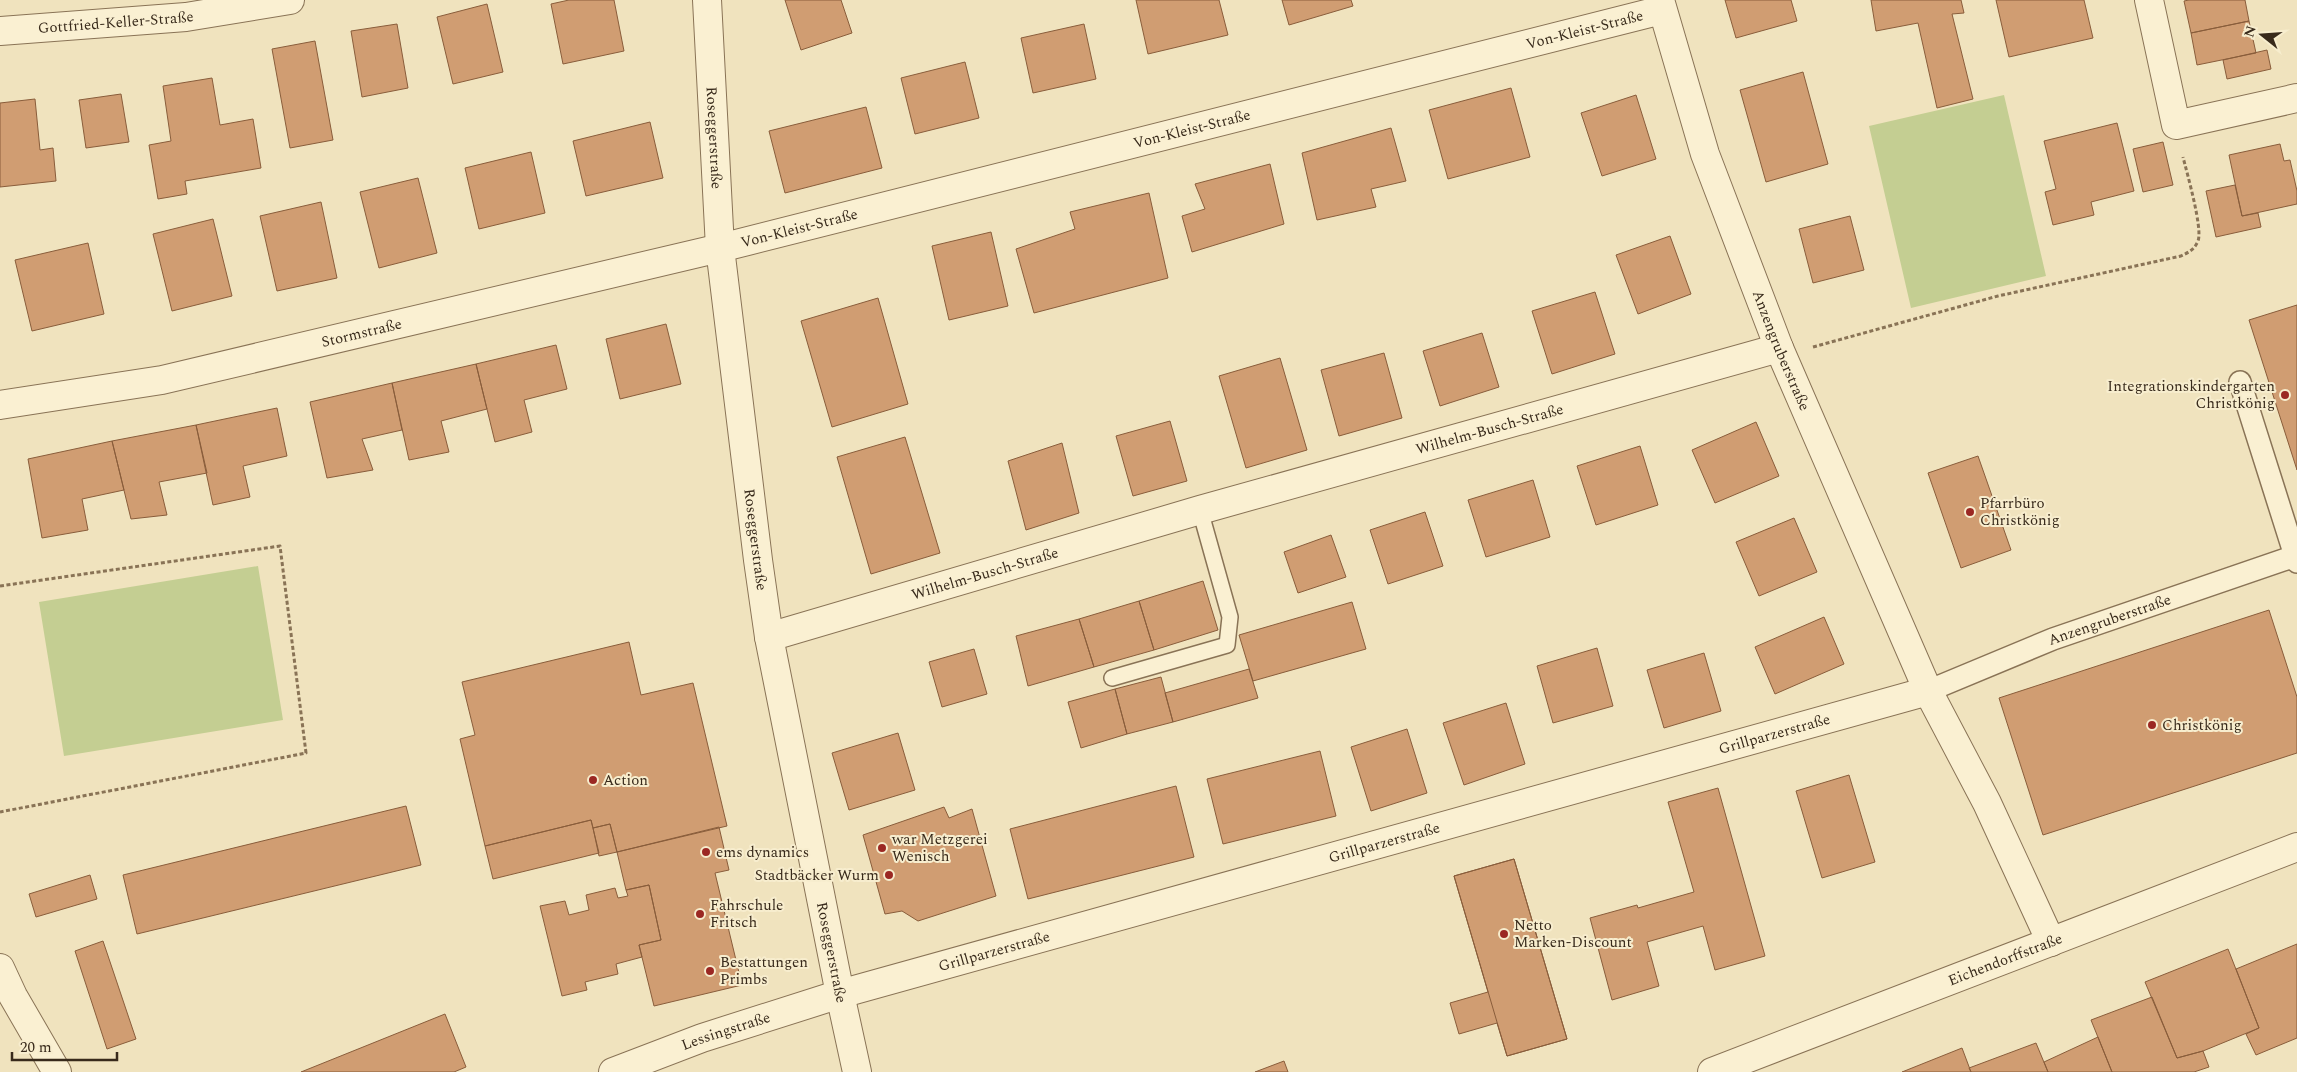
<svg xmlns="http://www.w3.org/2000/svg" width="2297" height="1072" viewBox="0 0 2297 1072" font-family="Spectral,serif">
	<rect width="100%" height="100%" fill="#f0e3be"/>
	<path fill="#c4ce92" d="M2004 95 2046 276 1911 308 1869 126Z
		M258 566 283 720 64 756 39 602Z"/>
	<path fill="#d09d72" stroke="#895d3b" d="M569 0H614L624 51 563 64 551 4Z
		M785 0H841L852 33 801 50Z
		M1136 0H1219L1228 35 1148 54Z
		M1282 0H1351L1353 6 1289 25Z
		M1725 0H1791L1797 21 1736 38Z
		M1871 0H1961L1964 13 1952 14 1973 99 1937 108 1918 23 1876 31Z
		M1996 0H2084L2093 38 2009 57Z
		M2189 0H2245L2249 21 2191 33 2184 1Z
		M487 4 503 72 453 84 437 17Z
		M2249 21 2256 53 2197 65 2191 33Z
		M397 24 408 88 362 97 351 31Z
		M1084 24 1096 79 1033 93 1021 38Z
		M315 41 333 140 290 148 272 49Z
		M2267 50 2271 69 2227 79 2223 60Z
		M965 62 979 118 915 134 901 78Z
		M1803 72 1828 164 1766 182 1740 90Z
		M212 78 220 125 253 119 261 168 185 181 187 194 158 199 149 145 171 141 163 86Z
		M1511 88 1530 157 1448 179 1429 110Z
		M121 94 129 142 86 148 79 100Z
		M1636 95 1656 159 1602 176 1581 113Z
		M35 99 40 150 53 148 56 181 0 187V103Z
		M866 107 882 168 785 193 769 131Z
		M650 122 663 178 586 196 573 141Z
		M2117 123 2134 191 2091 202 2094 215 2053 225 2045 192 2056 189 2044 141Z
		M1391 128 1406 181 1371 189 1376 207 1317 220 1302 153Z
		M2163 142 2173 185 2143 192 2133 149Z
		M2280 144 2284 161 2290 160 2297 191V204L2242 216 2229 155Z
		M531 152 545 213 479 229 465 168Z
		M1270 164 1284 224 1192 252 1182 216 1205 209 1195 184Z
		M418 178 437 253 379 268 360 192Z
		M2235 185 2242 216 2258 213 2261 227 2216 237 2206 191Z
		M1149 193 1168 278 1034 313 1016 249 1075 229 1070 212Z
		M321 202 337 278 277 291 260 216Z
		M1850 216 1864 270 1813 283 1799 229Z
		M213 219 232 296 172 311 153 234Z
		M991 232 1008 306 949 320 932 246Z
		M1670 236 1691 294 1638 314 1616 255Z
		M88 243 104 314 32 331 15 260Z
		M1595 292 1615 354 1552 374 1532 311Z
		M878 298 908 404 832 427 801 321Z
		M2297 305V470L2249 320Z
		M666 324 681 384 620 399 606 339Z
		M1482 333 1499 387 1440 406 1423 351Z
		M556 345 567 389 524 400 532 432 495 442 476 364Z
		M1384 353 1402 418 1339 436 1321 370Z
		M1280 358 1307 450 1246 468 1219 376Z
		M476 364 487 409 441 421 449 452 409 460 392 383Z
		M392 383 402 430 362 439 373 470 327 478 310 402Z
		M277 408 287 456 243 466 250 497 213 505 196 425Z
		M1170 421 1187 481 1133 496 1116 436Z
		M1756 422 1779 476 1715 503 1692 450Z
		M196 425 207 473 159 482 167 515 131 519 112 441Z
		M905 437 940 553 871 574 837 457Z
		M112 441 124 490 82 499 88 530 42 538 28 459Z
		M1062 443 1079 513 1026 530 1008 461Z
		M1640 446 1658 505 1596 525 1577 466Z
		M1978 456 2011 550 1961 568 1928 473Z
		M1533 480 1550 537 1486 557 1468 500Z
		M1425 512 1443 566 1388 584 1370 530Z
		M1794 518 1817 572 1759 596 1736 542Z
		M1331 535 1346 577 1298 593 1284 552Z
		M1203 581 1218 630 1154 650 1139 601Z
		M1139 601 1154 650 1094 667 1079 619Z
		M1352 602 1366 649 1253 681 1239 635Z
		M2269 610 2297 697V753L2043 835 1999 698Z
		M1824 617 1844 664 1775 694 1755 647Z
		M1079 619 1094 667 1028 686 1016 636Z
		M629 642 641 695 693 683 727 826 617 852 610 824 593 828 591 820 485 846 460 739 475 735 462 682Z
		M1597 648 1613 706 1553 723 1537 666Z
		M974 649 987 694 942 707 929 662Z
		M1704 653 1721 711 1664 728 1647 670Z
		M1249 669 1258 698 1173 722 1165 693Z
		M1161 677 1173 722 1127 734 1115 689Z
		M1115 689 1127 734 1081 748 1068 702Z
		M1506 703 1525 764 1464 785 1443 723Z
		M1407 729 1427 793 1371 811 1351 747Z
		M898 733 915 790 849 810 832 753Z
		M1320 751 1336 816 1223 844 1207 779Z
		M1849 775 1875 862 1822 878 1796 791Z
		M1176 786 1194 857 1028 899 1010 829Z
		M1718 788 1765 956 1715 970 1703 926 1647 942 1659 986 1612 1000 1590 918 1637 905 1638 908 1694 892 1668 802Z
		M406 806 421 865 137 934 123 875Z
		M944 807 949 818 972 809 996 896 918 921 902 911 885 914 863 835Z
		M591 820 599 853 493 879 485 846Z
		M610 824 617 852 599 856 593 828Z
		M719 827 729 870 715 873 742 985 654 1006 639 945 661 940 649 885 626 890 617 852Z
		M1514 859 1567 1039 1507 1056 1497 1023 1459 1034 1450 1003 1488 992 1454 876Z
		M1514 859 1567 1039 1507 1056 1454 876Z
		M90 875 97 899 36 917 29 894Z
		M649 885 661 940 639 945 642 957 616 964 618 974 585 982 587 990 562 996 540 906 565 901 569 915 589 910 586 895 615 888 618 898 628 896 626 890Z
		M103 941 136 1039 107 1049 75 951Z
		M2297 944V1038L2256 1055 2246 1034 2259 1028 2236 969Z
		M2228 949 2259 1028 2203 1051 2177 1058 2145 982Z
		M2152 997 2177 1058 2203 1051 2209 1067 2194 1072H2112L2091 1020Z
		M445 1014 466 1067 454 1072H301Z
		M2098 1037 2112 1072H2048L2044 1062Z
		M2036 1043 2048 1072H1971L1969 1068Z
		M1962 1048 1971 1072H1902Z
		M1284 1061 1288 1072H1255Z"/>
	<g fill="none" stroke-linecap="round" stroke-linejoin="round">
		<defs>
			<path id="service" d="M1112 678 1227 645 1230 617 1200 510"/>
			<g id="pedestrian">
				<path d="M2240 382 2297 562"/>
				<path id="s1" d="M1928 691 2053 639 2295 556"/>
			</g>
			<g id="minor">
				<path id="s2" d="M707 0 720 248 758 560 769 637 840 994 857 1072"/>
				<path id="s3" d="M1660 0 1705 154 1779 348 1928 691 1987 803 2051 942"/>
				<path d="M2149 0 2176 125 2297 98"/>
				<path id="s4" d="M0 31 186 17 290 0"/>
				<path id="s5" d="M0 405 162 380 720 248 1662 10"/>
				<path id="s6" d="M769 637 1200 510 1779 348"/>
				<path d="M0 968 13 996 57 1072"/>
				<path id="s7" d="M613 1072 702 1038 840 994 1928 691"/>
				<path id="s8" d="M1712 1072 2297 847"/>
			</g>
		</defs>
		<use href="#service" stroke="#897356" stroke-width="18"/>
		<use href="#pedestrian" stroke="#897356" stroke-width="24"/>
		<use href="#minor" stroke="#897356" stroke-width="30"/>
		<path stroke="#897356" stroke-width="3" stroke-dasharray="4 2.5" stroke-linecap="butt" d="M1813 347 1998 296 2181 256C2189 252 2194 250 2198 241 2203 229 2187 173 2183 157
			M0 586 280 546 306 753 0 812"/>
		<use href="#service" stroke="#faf0d2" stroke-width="15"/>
		<use href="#pedestrian" stroke="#faf0d2" stroke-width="21"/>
		<use href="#minor" stroke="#faf0d2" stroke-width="28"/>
	</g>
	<g fill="#9b2823" stroke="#f7edce" stroke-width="2">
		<circle cx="2285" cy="395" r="5"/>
		<circle cx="1970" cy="512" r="5"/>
		<circle cx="2152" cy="725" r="5"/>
		<circle cx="593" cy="780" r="5"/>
		<circle cx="882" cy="848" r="5"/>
		<circle cx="706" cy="852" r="5"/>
		<circle cx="889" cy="875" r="5"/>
		<circle cx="700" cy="914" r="5"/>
		<circle cx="1504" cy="934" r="5"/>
		<circle cx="710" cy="971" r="5"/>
	</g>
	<g text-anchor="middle" stroke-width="4" stroke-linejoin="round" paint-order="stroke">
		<g font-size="15" fill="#382a1b" stroke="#f7edce">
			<text dy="5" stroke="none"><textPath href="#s4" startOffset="116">Gottfried-Keller-Straße</textPath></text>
			<text dy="5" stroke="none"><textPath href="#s5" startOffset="1629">Von-Kleist-Straße</textPath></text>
			<text dy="5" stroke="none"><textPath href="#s5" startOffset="1224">Von-Kleist-Straße</textPath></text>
			<text dy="5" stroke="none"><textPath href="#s2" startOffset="138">Roseggerstraße</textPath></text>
			<text dy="5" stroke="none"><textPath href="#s5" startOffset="819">Von-Kleist-Straße</textPath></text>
			<text dy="5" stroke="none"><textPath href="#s5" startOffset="369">Stormstraße</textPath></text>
			<text dy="5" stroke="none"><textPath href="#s3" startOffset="371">Anzengruberstraße</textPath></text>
			<text dy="5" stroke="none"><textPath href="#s6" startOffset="750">Wilhelm-Busch-Straße</textPath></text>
			<text dy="5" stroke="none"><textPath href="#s2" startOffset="542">Roseggerstraße</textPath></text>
			<text dy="5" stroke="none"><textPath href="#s6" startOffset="225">Wilhelm-Busch-Straße</textPath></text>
			<text dy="5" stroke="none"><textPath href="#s1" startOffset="195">Anzengruberstraße</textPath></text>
			<text dy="5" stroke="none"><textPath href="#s7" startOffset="1210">Grillparzerstraße</textPath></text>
			<text dy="5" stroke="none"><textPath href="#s7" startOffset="805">Grillparzerstraße</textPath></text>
			<text dy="5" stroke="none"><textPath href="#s7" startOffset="400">Grillparzerstraße</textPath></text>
			<text dy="5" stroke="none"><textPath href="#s2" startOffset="962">Roseggerstraße</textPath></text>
			<text dy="5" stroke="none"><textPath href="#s8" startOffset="314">Eichendorffstraße</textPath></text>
			<text dy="5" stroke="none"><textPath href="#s7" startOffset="120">Lessingstraße</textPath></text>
		</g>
		<g font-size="15" fill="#382a1b" stroke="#f7edce" text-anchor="start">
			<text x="2275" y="391" text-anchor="end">Integrationskindergarten<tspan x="2275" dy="17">Christkönig</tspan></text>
			<text x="1980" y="508">Pfarrbüro<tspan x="1980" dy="17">Christkönig</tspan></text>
			<text x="2162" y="730">Christkönig</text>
			<text x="603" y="785">Action</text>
			<text x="892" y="844">war Metzgerei<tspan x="892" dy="17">Wenisch</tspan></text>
			<text x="716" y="857">ems dynamics</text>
			<text x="879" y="880" text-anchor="end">Stadtbäcker Wurm</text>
			<text x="710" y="910">Fahrschule<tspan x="710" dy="17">Fritsch</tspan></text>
			<text x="1514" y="930">Netto<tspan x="1514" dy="17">Marken-Discount</tspan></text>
			<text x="720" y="967">Bestattungen<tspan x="720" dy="17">Primbs</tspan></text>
		</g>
	</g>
	<g transform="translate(2262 35) rotate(287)" stroke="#f7edce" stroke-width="4" paint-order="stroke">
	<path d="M0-4L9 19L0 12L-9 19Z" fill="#382a1b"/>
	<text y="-8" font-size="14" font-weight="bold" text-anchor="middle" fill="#382a1b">N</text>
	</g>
	<path d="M12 1052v8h105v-8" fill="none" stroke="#382a1b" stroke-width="2.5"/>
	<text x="20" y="1052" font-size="15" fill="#382a1b" stroke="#f7edce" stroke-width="4" paint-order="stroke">20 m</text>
</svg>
